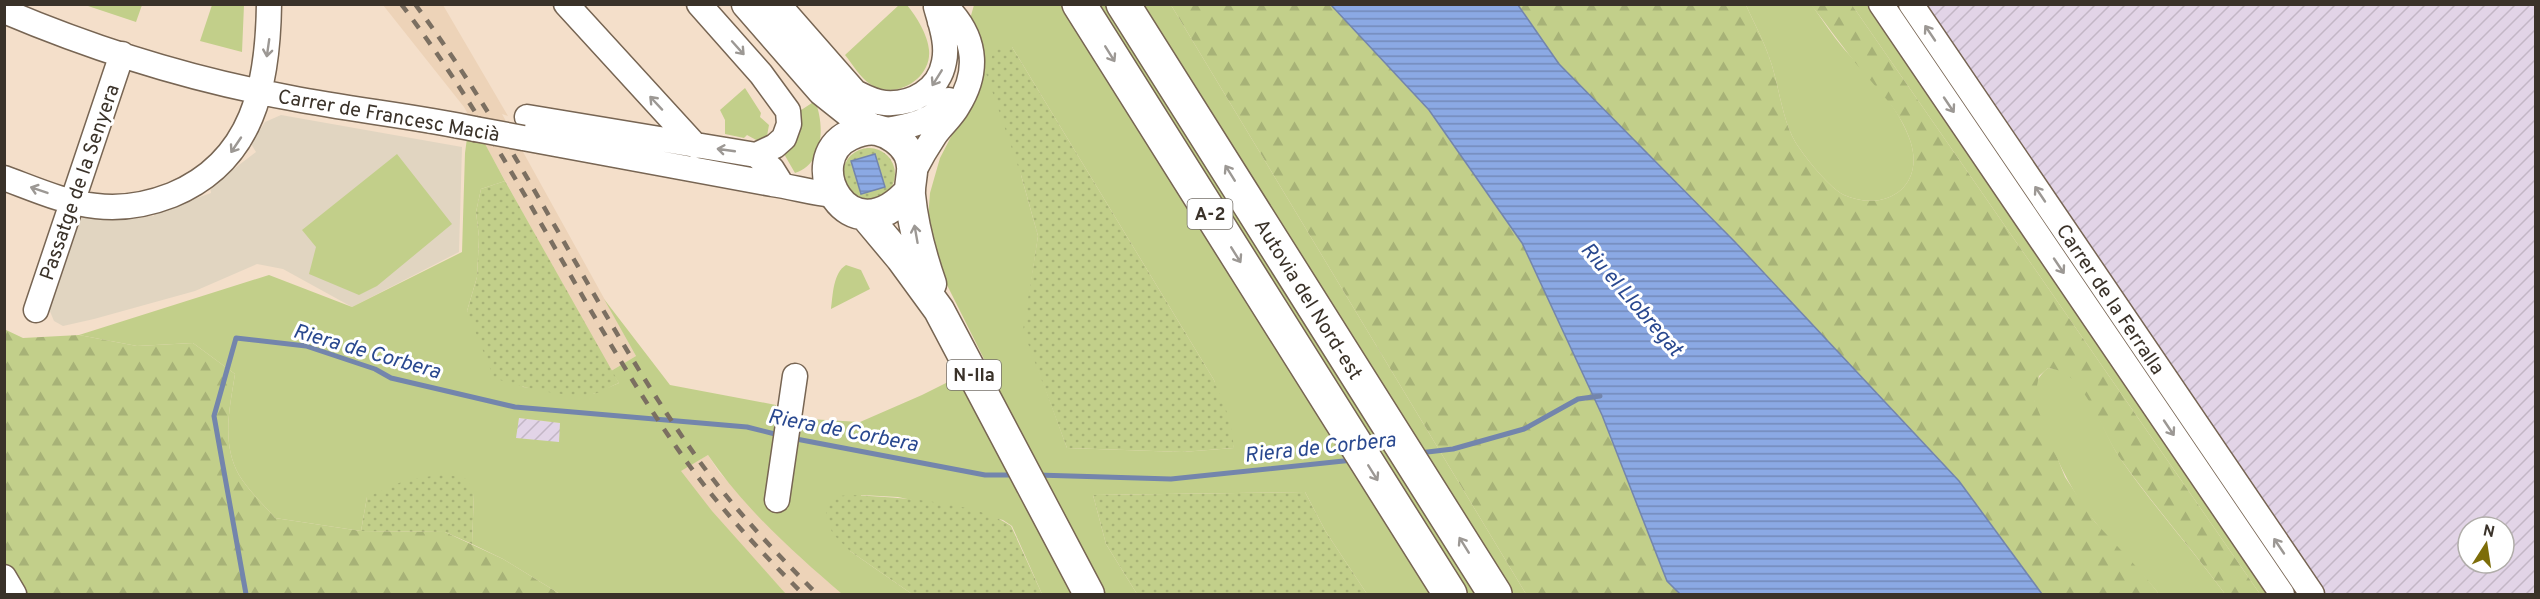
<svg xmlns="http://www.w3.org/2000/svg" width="2540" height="599" viewBox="0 0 2540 599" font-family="Overpass,sans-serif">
	<defs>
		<pattern id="industrial-furrows" width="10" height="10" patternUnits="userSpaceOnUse" patternTransform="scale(1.5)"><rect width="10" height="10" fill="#e2d4e7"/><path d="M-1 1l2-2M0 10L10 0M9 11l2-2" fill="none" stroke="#c3b6c6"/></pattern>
		<pattern id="forest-firs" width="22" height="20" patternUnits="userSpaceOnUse" patternTransform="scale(1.5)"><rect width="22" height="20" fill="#c2cf8a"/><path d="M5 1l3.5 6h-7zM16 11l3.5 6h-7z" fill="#a7b277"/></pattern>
		<pattern id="garden-dots" width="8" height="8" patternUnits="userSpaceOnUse" patternTransform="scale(1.5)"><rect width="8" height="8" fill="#c2cf8a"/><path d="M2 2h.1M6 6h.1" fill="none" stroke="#a7b277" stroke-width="1.8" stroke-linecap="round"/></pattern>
		<pattern id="water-rules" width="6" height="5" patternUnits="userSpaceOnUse" patternTransform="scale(1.5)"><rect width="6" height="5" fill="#8ba9e4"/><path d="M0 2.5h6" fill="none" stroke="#738ab9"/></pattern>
	</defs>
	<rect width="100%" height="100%" fill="#f4dfca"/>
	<path fill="#edd3b8" d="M383 5H443L508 116 502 114 636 356 611 371 464 107Z
		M708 455 719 472 800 557 842 594H786L711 511 680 471Z"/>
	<path fill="url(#industrial-furrows)" fill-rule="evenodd" d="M1926 5H2535V594H2325ZM2468 527H2504V563H2468Z
		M519 418 561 423 559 443 515 438Z"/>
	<path fill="#e1d5c1" d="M281 115 462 147 459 252 352 307 283 269 257 264 195 291 94 319 63 326 54 321 49 309 79 213 105 218 154 216V213L211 193 210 187 256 152 251 144 265 122Z"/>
	<path fill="#c2cf8a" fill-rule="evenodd" d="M1811 4C1822 19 1832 35 1844 49 1868 76 1898 105 1910 140 1926 187 1885 213 1844 195 1830 188 1809 162 1800 149 1781 124 1780 84 1768 54 1762 37 1753 21 1746 5Z
		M85 5H142L136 22Z
		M212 5H244L242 52 200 41Z
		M899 5H907C916 16 928 35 929 50 932 79 895 101 870 84 860 77 853 65 845 55Z
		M974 5H1171L1526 594H1367L1326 532 1305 492 1093 495 1106 544 1137 594H1042L1012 526 1003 520 898 497 861 495 850 551 912 594H842C794 553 744 508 708 455L681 471 712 511 786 594H560L503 559 472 544 474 493 367 497 361 531 275 518C264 505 248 490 239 475 221 443 230 407 235 374L193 343 137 346 79 335 269 275 352 307 462 252 465 153 470 116 505 181 481 189 476 212 479 237 477 277 467 311 523 387 593 394 619 383 611 371 636 356 604 299 670 385 776 405 774 421 806 426 809 419 860 422 922 395 986 363 926 243 930 193 940 158 971 98 970 19ZM1012 47 1214 380 1234 448 1182 452 1067 448 1024 330 1038 236 1021 175ZM519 418 560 423 559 442 516 438Z
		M1852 5H1926L2325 594H2260Z
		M745 88 761 113 760 117 769 125 767 136 758 141 747 135 744 138 725 134V120L720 110Z
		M815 101C825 125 824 164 795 173L780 147 792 116Z
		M397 154 452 224 377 286 359 295 309 274 316 247 302 230Z
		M846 265 861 270 870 289 831 309C833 295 833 273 846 265Z
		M2048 368C2055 369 2063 370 2069 375 2095 397 2103 434 2122 461 2154 507 2192 549 2225 594H2159C2139 569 2115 548 2095 522 2072 493 2057 460 2043 426 2039 418 2034 409 2034 400 2033 387 2038 376 2048 368Z"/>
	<path fill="url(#forest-firs)" d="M1171 5H1331L1429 110 1522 243 1602 415 1667 581 1680 594H1526Z
		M1518 5H1746C1753 21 1762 37 1768 54 1780 84 1781 124 1800 149 1809 162 1830 188 1844 195 1885 213 1926 187 1910 140 1901 113 1882 94 1864 73 1845 51 1829 27 1811 5H1852L2260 594H2225C2192 549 2155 507 2122 461 2104 436 2096 405 2075 382 2067 373 2060 370 2048 368L2039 376 2034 400 2065 477 2095 522 2143 574 2159 594H2042L1959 481 1735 242 1559 64Z
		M4 329 23 338 79 335 137 346 193 343 235 374C230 407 221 443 239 475 248 490 264 505 275 518L361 531 445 532 503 559 560 594H5Z"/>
	<path fill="url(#garden-dots)" d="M1012 47 1214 380 1230 420 1234 448 1182 452 1067 448 1023 330 1038 236 1021 175 986 73 995 48Z
		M843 174a26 26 0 1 1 52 0a26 26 0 1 1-52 0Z
		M505 181 619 383C611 386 601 393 593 394 564 398 521 387 494 378L467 311 477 277 479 237 476 212 481 189Z
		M445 474 467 479 474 493 472 544 445 532 361 531 367 497 406 480Z
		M1305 492 1326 532 1367 594H1137L1106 544 1093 495Z
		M850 495C893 497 976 501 1011 526L1042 594H912L850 551 833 534 828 523 826 512 830 503 839 496Z"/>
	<path fill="url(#water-rules)" stroke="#7385ac" stroke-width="1.5" d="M1331 5H1518L1559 64 1735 242 1959 481 2042 594H1680L1667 581 1602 415 1522 243 1429 110Z
		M875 154 885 187 861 194 851 161Z"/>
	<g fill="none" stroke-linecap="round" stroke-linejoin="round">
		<path stroke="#7385ac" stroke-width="5" d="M791 438 985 475H1015
			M1419 453 1453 449 1524 429 1578 399 1600 396
			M1037 475 1171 479 1353 460
			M246 594 214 416 236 338 306 346 375 369 391 378 515 407 747 427 779 435"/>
		<defs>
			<path id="minor" d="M566 4 696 146
				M699 4 761 74 788 111 789 124 784 138 775 146 756 155
				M778 4 855 92C865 97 874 102 885 103 912 105 939 90 944 62 948 44 941 25 936 7
				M1881 4 2282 594
				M1911 4 2312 594
				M4 11C96 50 193 80 291 98 352 110 414 116 475 129
				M527 117 756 155 772 169 782 185
				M880 131C904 127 935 123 949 100
				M523 138 772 184C793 187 812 193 833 195
				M914 171C920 159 927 147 935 135 942 125 952 117 958 106 978 74 977 42 952 13L943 16 940 22
				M4 178C34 189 65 203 96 206 121 209 149 204 172 195 254 161 268 84 269 4
				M36 310 122 54
				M777 500 795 376
				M4 577 14 594"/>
			<path id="major" d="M747 4 822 90 871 129
				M910 191C848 260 797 159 850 135 859 131 867 128 877 130 890 133 903 142 909 154 916 171 909 179 910 195 913 226 921 255 931 284
				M865 215 901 258 939 310 1089 594"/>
			<path id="highway" d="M1079 4 1450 594
				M1123 4 1495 594"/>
		</defs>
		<use href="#minor" stroke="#776553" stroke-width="27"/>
		<use href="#major" stroke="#776553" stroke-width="33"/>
		<use href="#highway" stroke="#776553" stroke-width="36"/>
		<use href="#minor" stroke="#fff" stroke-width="24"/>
		<use href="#major" stroke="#fff" stroke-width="30"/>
		<use href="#highway" stroke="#fff" stroke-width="33"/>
		<path stroke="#7b6f61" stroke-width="4.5" stroke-dasharray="10 10" stroke-linecap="butt" d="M401 4C512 149 583 318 689 465 723 512 763 554 803 594
			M415 4C523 149 595 316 700 462 735 510 776 553 817 594"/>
		<defs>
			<path id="minor-bridge" d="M475 129 523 138"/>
		</defs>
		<use href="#minor-bridge" stroke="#776553" stroke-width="27" stroke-linecap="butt"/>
		<use href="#minor-bridge" stroke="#fff" stroke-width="24"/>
	</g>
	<defs><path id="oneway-shaft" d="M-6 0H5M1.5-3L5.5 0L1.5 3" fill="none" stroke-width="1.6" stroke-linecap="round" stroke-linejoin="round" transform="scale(1.5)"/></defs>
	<g stroke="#9c9894">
		<use href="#oneway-shaft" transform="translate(1930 33) rotate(-124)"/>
		<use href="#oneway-shaft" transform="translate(268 48) rotate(98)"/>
		<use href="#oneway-shaft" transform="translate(738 48) rotate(48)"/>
		<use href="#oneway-shaft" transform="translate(1110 54) rotate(58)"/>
		<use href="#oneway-shaft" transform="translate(937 78) rotate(122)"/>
		<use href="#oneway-shaft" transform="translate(656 103) rotate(-133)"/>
		<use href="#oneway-shaft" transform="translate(1949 105) rotate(56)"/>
		<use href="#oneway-shaft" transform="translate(236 145) rotate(124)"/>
		<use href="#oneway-shaft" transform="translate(726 150) rotate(-172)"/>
		<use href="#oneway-shaft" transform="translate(1230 173) rotate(-122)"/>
		<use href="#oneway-shaft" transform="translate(39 190) rotate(-161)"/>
		<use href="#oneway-shaft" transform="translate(2040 194) rotate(-124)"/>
		<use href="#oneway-shaft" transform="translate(916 234) rotate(-100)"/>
		<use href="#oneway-shaft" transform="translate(1236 255) rotate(58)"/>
		<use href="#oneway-shaft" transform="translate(2059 266) rotate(56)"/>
		<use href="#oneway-shaft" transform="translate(2169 428) rotate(56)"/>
		<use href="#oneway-shaft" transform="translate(1373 473) rotate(58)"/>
		<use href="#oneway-shaft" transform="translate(1464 545) rotate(-122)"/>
		<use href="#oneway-shaft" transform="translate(2279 546) rotate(-124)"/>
	</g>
	<g text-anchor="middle" stroke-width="6" stroke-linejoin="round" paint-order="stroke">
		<g fill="#fff" stroke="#757069" stroke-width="1.5">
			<rect x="1187.5" y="199" width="45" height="30" rx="4.5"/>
			<rect x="947" y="360" width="54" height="30" rx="4.5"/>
		</g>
		<g font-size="18" font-weight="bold" fill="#3a3229">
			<text x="1210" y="220">A-2</text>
			<text x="974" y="381">N-IIa</text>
		</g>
		<g font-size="20" fill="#3a3229" stroke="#fff">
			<text transform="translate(389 115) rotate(10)" y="7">Carrer de Francesc Macià</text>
			<text transform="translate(79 182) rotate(-71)" y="7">Passatge de la Senyera</text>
			<text transform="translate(1309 299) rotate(58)" y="7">Autovia del Nord-est</text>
			<text transform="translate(2111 299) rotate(56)" y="7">Carrer de la Ferralla</text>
		</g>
		<g font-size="21" font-style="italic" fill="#29488f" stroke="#fff">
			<text transform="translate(1632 299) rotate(49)" y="7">Riu el Llobregat</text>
			<text transform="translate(367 351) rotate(16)" y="7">Riera de Corbera</text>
			<text transform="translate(843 430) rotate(11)" y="7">Riera de Corbera</text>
			<text transform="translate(1320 447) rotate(-6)" y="7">Riera de Corbera</text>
		</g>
	</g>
	<rect width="2540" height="599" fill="none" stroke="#3a3229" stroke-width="12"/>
	<g transform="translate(2486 545) rotate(12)"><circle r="28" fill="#ffffff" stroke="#b0ada9" stroke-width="1.5"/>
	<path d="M0-4.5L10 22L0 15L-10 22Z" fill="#7d6d09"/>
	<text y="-9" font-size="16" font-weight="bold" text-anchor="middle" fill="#3a3229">N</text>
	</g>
</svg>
